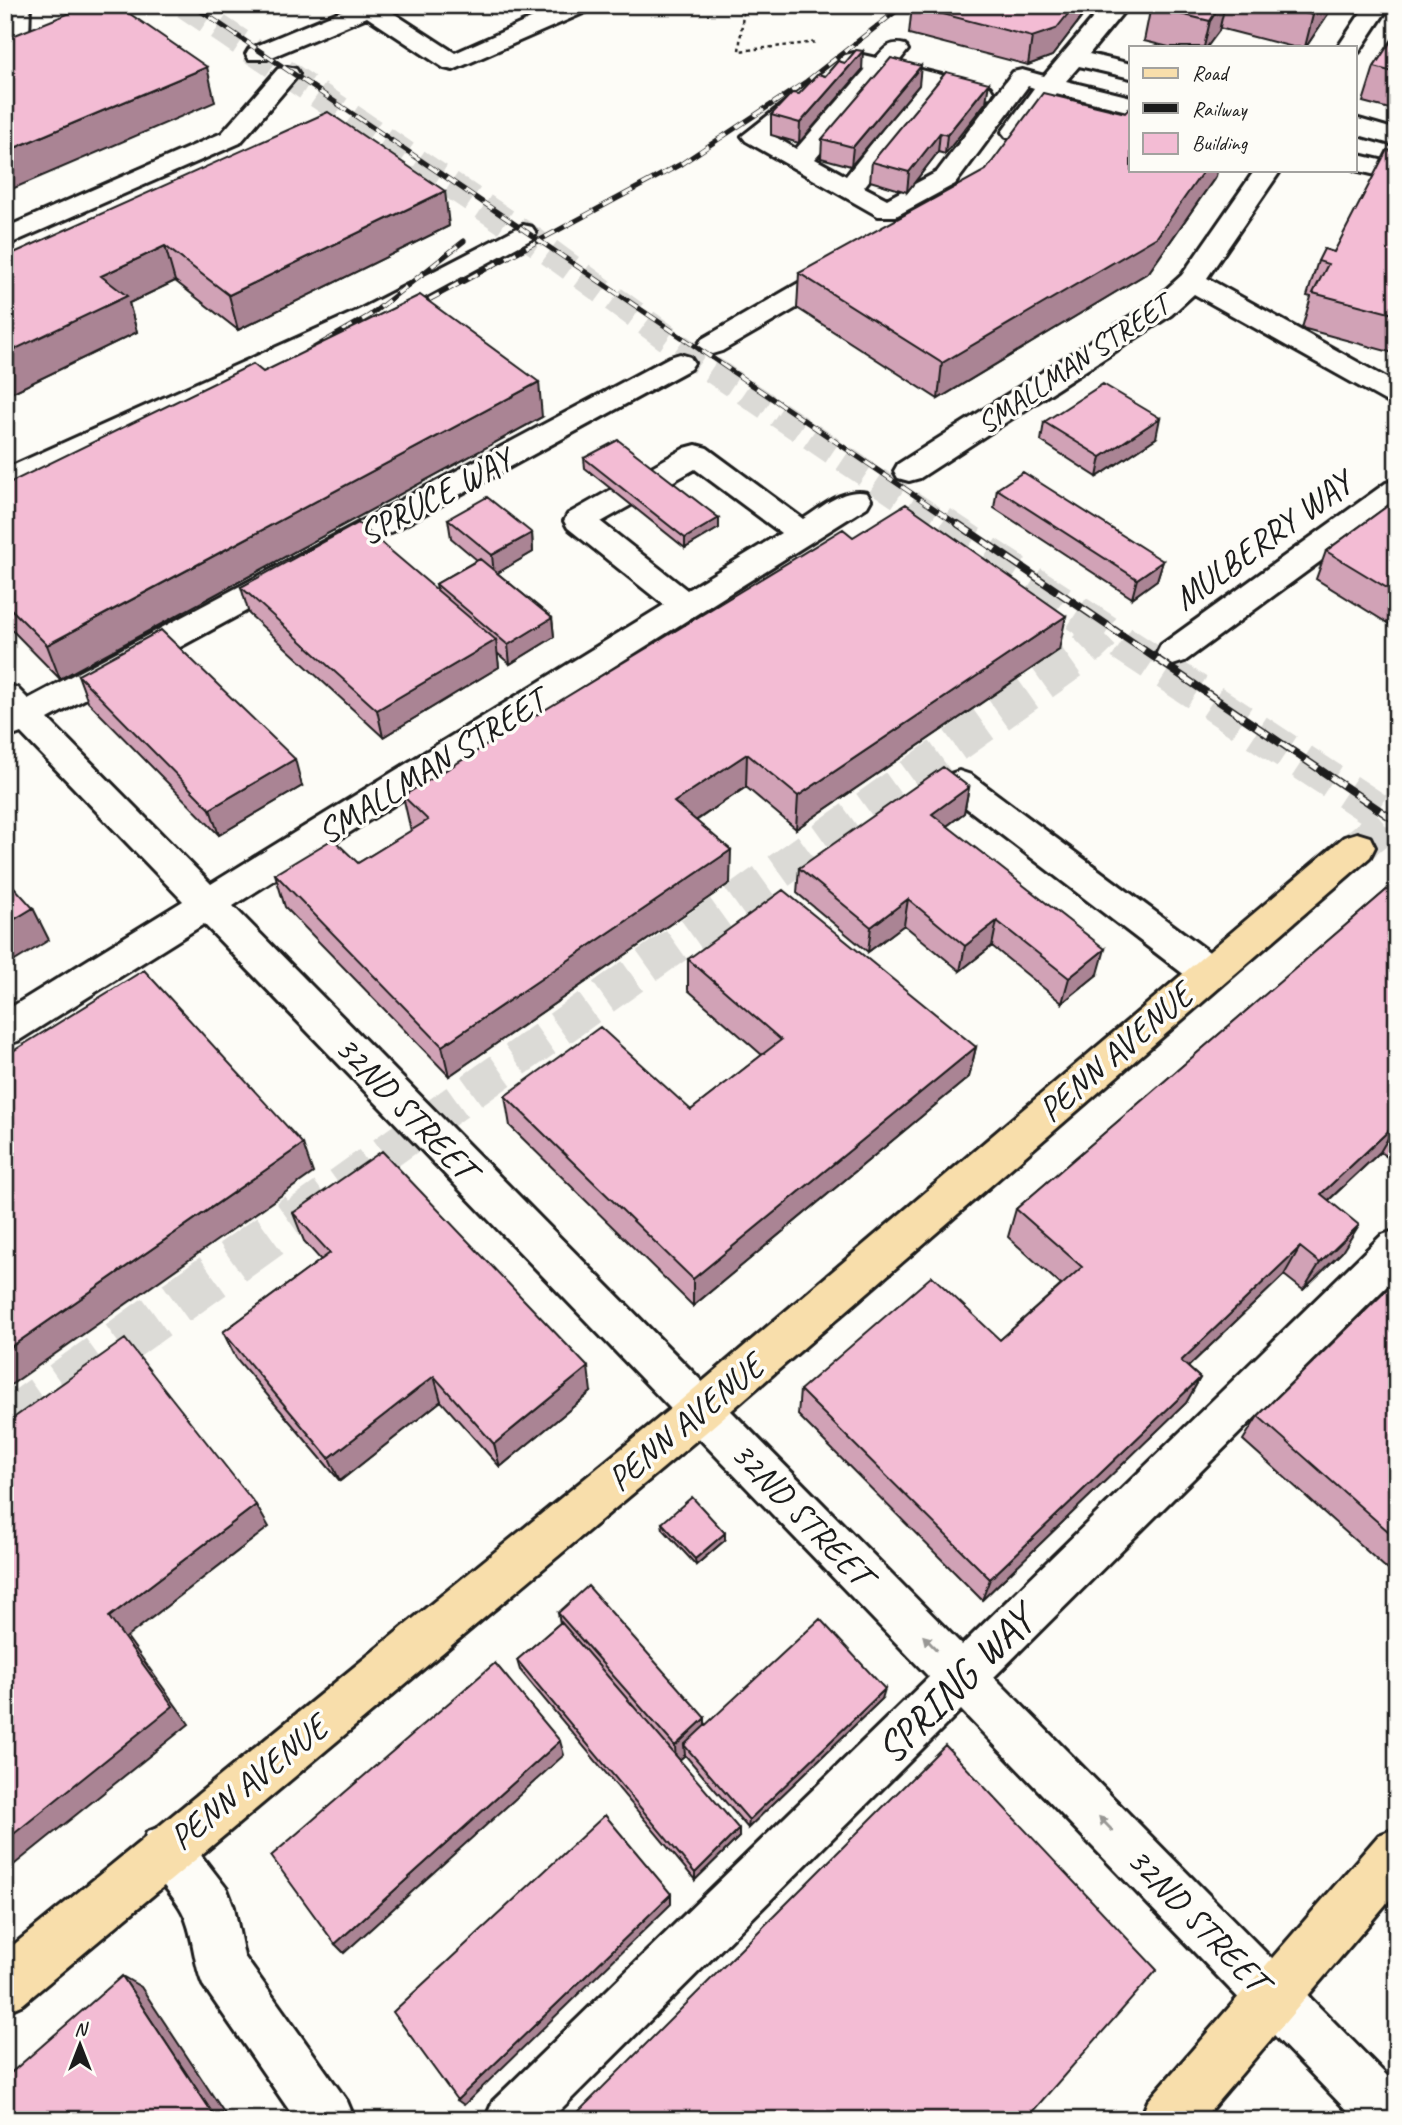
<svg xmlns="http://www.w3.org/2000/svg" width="1402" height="2125" viewBox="0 0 1402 2125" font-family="Caveat,sans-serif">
	<rect width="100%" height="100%" fill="#fdfcf7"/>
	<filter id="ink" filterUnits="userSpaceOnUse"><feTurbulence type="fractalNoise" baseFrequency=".0143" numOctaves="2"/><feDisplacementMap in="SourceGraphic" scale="14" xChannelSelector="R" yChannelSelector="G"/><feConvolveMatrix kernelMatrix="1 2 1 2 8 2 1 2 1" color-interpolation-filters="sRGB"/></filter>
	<g filter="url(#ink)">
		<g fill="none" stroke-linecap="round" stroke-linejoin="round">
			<path stroke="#dbdad6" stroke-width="27" stroke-dasharray="27 13" stroke-linecap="butt" d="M185 5 534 241 692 356 944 526"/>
			<path stroke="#dbdad6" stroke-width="36" stroke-dasharray="36 18" stroke-linecap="butt" d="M941 524 1397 824
				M296 1217 1078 657 1103 633"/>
			<path stroke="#dbdad6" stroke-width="46" stroke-dasharray="46 24" stroke-linecap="butt" d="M5 1425 298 1215"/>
			<path stroke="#dbdad6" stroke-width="36" stroke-dasharray="36 18" stroke-linecap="butt" d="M1357 847 1397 815"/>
			<defs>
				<path id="minor" d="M6 5H30L29 38 14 54 5 56Z
					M355 5H381L455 53 562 5H594L590 10 453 70 444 68 367 17 267 59H249L246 54 249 49Z
					M1104 5H1129L1089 54 1131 64V78L1079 66 1066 81 1131 97V112L1056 93 1024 137H1006L1002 132 1034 88 1028 86 955 184 896 216H878L746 141 742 136 845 55 854 53 876 58C885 48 890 41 905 45L908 50 897 64 990 87 993 92 990 97 981 99 941 89 864 187 887 199 937 172 1013 72 1022 70 1044 76ZM858 68 865 70 796 149 772 135ZM887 76 919 84 846 176 815 159Z
					M1366 5H1390L1359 52 1355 53V47H1338Z
					M287 67 296 69 299 74 240 143 5 246V228L222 133 278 69Z
					M1355 118 1397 130V142L1391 144 1355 134Z
					M1355 154 1397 164V180L1355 170Z
					M1255 170H1281L1207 278 1397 384V405L1387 402 1194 294 1171 315 920 478 909 481 898 478 894 471 898 464 1151 303 1182 275Z
					M523 225 532 227 536 233 532 239 379 322 5 491V469L359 310Z
					M843 261 853 263 857 269 853 275 722 351 712 354 702 351 698 345 702 339 833 263Z
					M680 354 690 357 694 363 690 369 48 719 211 884 664 605 568 528 564 521 568 514 685 448 696 445 707 448 803 519C822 507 844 487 867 493L871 500 867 507 233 906 962 1645 1382 1235 1397 1230V1276L994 1677 1397 2086V2120H1356L961 1710 550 2120H485L493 2101 929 1677 204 924 18 1041 5 1045V1011L183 901 21 733 5 739V684L17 688 28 699 670 357ZM695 469 781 533 687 590 601 522Z
					M1397 480V505L1185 661 1173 665 1161 661 1157 653 1161 645 1386 483Z
					M959 771 971 775 1220 960 1226 971 1220 982 1207 986 1194 982 947 793 942 784 947 775Z
					M165 1825 183 1832 227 1889 234 1907 244 1956 347 2101 355 2120H296L203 1985C194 1964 194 1941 186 1920 179 1898 151 1876 140 1850L147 1832Z"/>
				<path id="major" d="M1357 833 1370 837 1375 847 1370 857 711 1428 23 2004 5 2012V1952L681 1400 1344 837Z
					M1397 1828V1891L1202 2120H1140L1148 2101 1379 1835Z"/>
			</defs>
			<use href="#minor" stroke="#1c1c1c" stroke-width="6"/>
			<use href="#major" stroke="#1c1c1c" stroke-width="6"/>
			<path stroke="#1c1c1c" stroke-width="2.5" stroke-dasharray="3.5 3.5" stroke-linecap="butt" d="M744 5 739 51 817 42"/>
			<use href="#minor" fill="#fdfcf7" fill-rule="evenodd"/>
			<use href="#major" fill="#f8deab" fill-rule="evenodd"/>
			<defs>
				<path id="rail-far1" d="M192 5 960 526
					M410 310 681 164 807 81 904 5
					M305 353 369 316 464 241"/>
				<path id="rail" d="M958 524 1397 822"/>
			</defs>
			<use href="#rail-far1" stroke="#1c1c1c" stroke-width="5"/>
			<use href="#rail" stroke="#1c1c1c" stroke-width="8"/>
			<use href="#rail-far1" stroke="#fdfcf7" stroke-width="3.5" stroke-dasharray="11" stroke-linecap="butt"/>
			<use href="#rail" stroke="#fdfcf7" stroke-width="5" stroke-dasharray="15" stroke-linecap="butt"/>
		</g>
		<path fill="#d1a2b6" stroke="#1c1c1c" stroke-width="2" d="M1144 5H1334L1306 47H1293L1219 28 1207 47H1169L1144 41 1150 11 1144 9Z
			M912 6 1081 18 1052 56 1028 65 909 34Z
			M1397 32V111L1363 102 1374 67Z
			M862 70 799 143 771 135V115L825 76Z
			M919 85 851 166 821 158 822 139Z
			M986 102 945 154 938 152 907 192 870 181 872 162Z
			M1397 152V354L1302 328 1311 297 1307 296 1318 261 1334 252Z
			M1131 170H1217L1216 176 1149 272 938 399 797 308 799 273Z
			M449 226 238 330 175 281 129 303 137 332 5 396V257Z
			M263 372 542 417 60 679 5 623V485Z
			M1044 422 1156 438 1097 477 1041 441Z
			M584 458 719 518V528L685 548 585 468Z
			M997 489 1163 561 1157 580 1132 598 994 508Z
			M1397 499V629L1316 579 1326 551Z
			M448 519 532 533 533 552 497 573 552 618 554 637 510 664 497 653 499 667 383 737 249 614 241 587 437 590 436 584 477 560 451 538Z
			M853 537 1059 650 796 829 746 787 696 821 730 883 449 1076 285 907 275 874 358 863 411 831 403 796Z
			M78 675 302 786 219 835 88 702Z
			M969 787 964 813 947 826 1098 974 1062 1003 992 946 960 971 904 925 868 952 797 893 799 868Z
			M1397 881V1164L1380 1152 1329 1200 1342 1252 1303 1290 1284 1275 1188 1367 1200 1378 1186 1403 982 1600 798 1415 800 1390 1000 1340 1061 1285 1008 1237 1016 1209Z
			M688 959 976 1047 969 1077 693 1306 510 1126 505 1096 691 1110 762 1055 688 990Z
			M293 1213 591 1392 500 1467 441 1401 340 1481 236 1358 223 1332 321 1260 304 1241Z
			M1397 1280V1578L1243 1440 1258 1416Z
			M662 1523 725 1540 696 1565 663 1529Z
			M558 1613 705 1718V1726L882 1699 748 1828 685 1755 679 1760 739 1837 695 1880 520 1670 517 1660 560 1623Z"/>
		<path fill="#aa8494" stroke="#1c1c1c" stroke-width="2" d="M1075 5H1084L1081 18 1052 56 1028 65 1032 37Z
			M1220 5H1225L1219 31 1207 47H1204L1210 21Z
			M1320 5H1334L1306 47H1305L1313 15Z
			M863 51 862 70 799 143 800 123Z
			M921 66 919 85 851 166 853 147Z
			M207 67 215 102 5 192V152Z
			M989 83 986 102 945 154 947 135Z
			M940 133 938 152 907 192 909 172Z
			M1204 170H1217L1216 176 1149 272 938 399 942 363Z
			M445 191 449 226 238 330 229 295Z
			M165 246 175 281 129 303 137 332 5 396V354L101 276Z
			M539 382 542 417 60 679 47 645Z
			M1160 418 1156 438 1097 477 1101 457Z
			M719 518V528L685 548V538Z
			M532 533 533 552 494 575 492 555Z
			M1163 561 1157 580 1132 598 1137 579Z
			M1066 616 1059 650 796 829 798 796Z
			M552 618 554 637 510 664 508 645Z
			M496 640 499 667 383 737 377 710Z
			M747 754 746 787 674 835V802Z
			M295 759 302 786 219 835 210 809Z
			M969 787 964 813 928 840 932 814Z
			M731 850 730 883 449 1076 442 1046Z
			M908 899 904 925 868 952 871 927Z
			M33 908 49 940 5 967V925Z
			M997 921 992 946 960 971 965 946Z
			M1105 949 1098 974 1062 1003 1069 978Z
			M976 1047 969 1077 693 1306V1279Z
			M1397 1123 1380 1152 1305 1222 1321 1194Z
			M303 1144 313 1173 5 1389V1351Z
			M1359 1225 1342 1252 1303 1290 1320 1263Z
			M1300 1247 1284 1275 1168 1386 1181 1361Z
			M588 1367 591 1392 500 1467 494 1444Z
			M434 1376 441 1401 340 1481 329 1458Z
			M1200 1378 1186 1403 982 1600 990 1579Z
			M256 1505 269 1527 127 1637 189 1724 5 1872V1841L109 1617Z
			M725 1533V1540L696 1565 695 1559Z
			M885 1689 882 1699 748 1828 749 1820Z
			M705 1718V1736L684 1745 685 1755 676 1763 675 1746Z
			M560 1741 564 1755 344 1953 335 1944Z
			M739 1829V1837L695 1880V1873Z
			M671 1894V1904L464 2105 457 2100Z
			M122 1976 141 1987 229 2120H217Z"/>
		<path fill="#f3bcd4" stroke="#1c1c1c" stroke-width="2" d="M90 5H117L207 67 5 152V39Z
			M913 5H1075L1056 29 1032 37 912 6Z
			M1152 5H1220L1210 21 1151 7Z
			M1273 5H1320L1313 15Z
			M1397 32V73L1374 67Z
			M856 50 863 51 800 123 771 115 792 93 799 94 818 74 825 76 838 61 845 63Z
			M891 58 921 66 853 147 822 139Z
			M946 72 989 83 947 135 940 133 909 172 872 162Z
			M1043 93 1125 113 1131 106V170H1204L1157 237 942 363 799 273 986 170Z
			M328 112 445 191 229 295 165 246 101 276 127 296 5 354V257Z
			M1387 150 1397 152V315L1313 293 1328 264 1318 261 1324 249 1334 252Z
			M420 295 539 382 47 645 5 603V485L253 364 263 372Z
			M1103 384 1160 418 1101 457 1044 422Z
			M618 440 719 518 685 538 584 458Z
			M1023 472 1163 561 1137 579 997 489Z
			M487 497 532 533 492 555 448 519Z
			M1397 499V594L1326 551Z
			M906 504 1066 616 798 796 747 754 674 802 731 850 442 1046 275 874 333 839 358 863 428 820 403 796 843 529 853 537Z
			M358 523 496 640 377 710 241 587Z
			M480 559 552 618 508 645 436 584Z
			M161 630 295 759 210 809 78 675Z
			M943 767 969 787 932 814 1105 949 1069 978 997 921 965 946 908 899 871 927 799 868Z
			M5 877 33 908 5 925Z
			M1397 881V1123L1321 1194 1359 1225 1320 1263 1300 1247 1181 1361 1200 1378 990 1579 800 1390 932 1276 1000 1340 1082 1267 1016 1209Z
			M783 890 976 1047 693 1279 505 1096 600 1027 691 1110 781 1040 688 959Z
			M144 970 303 1144 5 1351V1056Z
			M382 1151 588 1367 494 1444 434 1376 329 1458 223 1332 330 1253 293 1213Z
			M1397 1280V1539L1258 1416Z
			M125 1339 256 1505 109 1617 173 1706 5 1841V1424Z
			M692 1497 725 1533 695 1559 662 1523Z
			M588 1586 705 1718 675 1746 558 1613Z
			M820 1619 885 1689 749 1820 684 1745Z
			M561 1622 739 1829 695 1873 517 1660Z
			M495 1663 560 1741 335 1944 271 1856Z
			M945 1745 1157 1970 1025 2120H582L577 2113Z
			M605 1815 671 1894 457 2100 393 2012Z
			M122 1976 217 2120H5V2078Z"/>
		<defs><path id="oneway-solid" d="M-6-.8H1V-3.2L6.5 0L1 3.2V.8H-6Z" transform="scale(1.75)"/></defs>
		<g fill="#989794">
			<use href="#oneway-solid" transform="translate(930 1643) rotate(-134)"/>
			<use href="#oneway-solid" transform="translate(1106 1824) rotate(-134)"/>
		</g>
	</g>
	<g text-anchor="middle" stroke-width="7" stroke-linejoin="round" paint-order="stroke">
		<g font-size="30" fill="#1c1c1c" stroke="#fdfcf7">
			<text transform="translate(1073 364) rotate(-34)" y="10">SMALLMAN STREET</text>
		</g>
		<g font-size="35" fill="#1c1c1c" stroke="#fdfcf7">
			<text transform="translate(435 496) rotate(-28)" y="12">SPRUCE WAY</text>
			<text transform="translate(1262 540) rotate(-36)" y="12">MULBERRY WAY</text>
			<text transform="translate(431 766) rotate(-32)" y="12">SMALLMAN STREET</text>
			<text transform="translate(1115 1052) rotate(-41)" y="12">PENN AVENUE</text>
			<text transform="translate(406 1107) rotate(46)" y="12">32ND STREET</text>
			<text transform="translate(685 1422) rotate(-40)" y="12">PENN AVENUE</text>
			<text transform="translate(802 1513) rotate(46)" y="12">32ND STREET</text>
			<text transform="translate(248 1782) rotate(-39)" y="12">PENN AVENUE</text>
			<text transform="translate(1198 1919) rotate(46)" y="12">32ND STREET</text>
		</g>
		<g font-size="42" fill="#1c1c1c" stroke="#fdfcf7">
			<text transform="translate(954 1684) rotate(-45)" y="15">SPRING WAY</text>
		</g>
	</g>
	<rect width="1402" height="2125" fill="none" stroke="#fdfcf7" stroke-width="28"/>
	<rect x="14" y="14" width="1374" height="2097" fill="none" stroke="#1c1c1c" stroke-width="2.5" filter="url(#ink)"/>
	<rect x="1129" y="46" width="228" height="126" fill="#fdfcf7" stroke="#a3a29f" stroke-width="2"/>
	<rect x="1143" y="68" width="35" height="10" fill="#f8deab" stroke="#a3a29f" stroke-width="2"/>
	<text x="1192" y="80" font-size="21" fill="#1c1c1c">Road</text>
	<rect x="1143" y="103" width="35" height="10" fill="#1c1c1c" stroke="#a3a29f" stroke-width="2"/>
	<text x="1192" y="116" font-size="21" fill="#1c1c1c">Railway</text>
	<rect x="1143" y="133" width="35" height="21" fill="#f3bcd4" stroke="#a3a29f" stroke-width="2"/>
	<text x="1192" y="150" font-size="21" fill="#1c1c1c">Building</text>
	<g transform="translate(80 2045)" stroke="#fdfcf7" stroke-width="5" paint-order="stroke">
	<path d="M0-5L12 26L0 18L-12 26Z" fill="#1c1c1c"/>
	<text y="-10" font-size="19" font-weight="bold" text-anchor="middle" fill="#1c1c1c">N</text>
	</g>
</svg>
